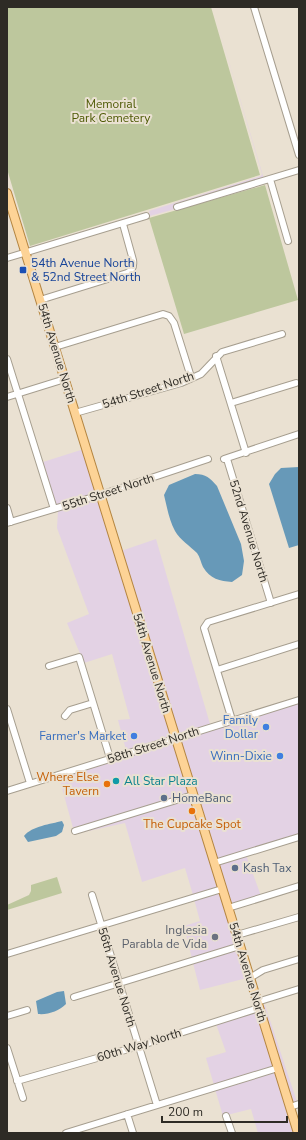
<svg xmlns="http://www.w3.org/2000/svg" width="306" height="1140" viewBox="0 0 306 1140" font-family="'Nunito Sans',sans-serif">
	<rect width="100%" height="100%" fill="#eae1d2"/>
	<path fill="#e3d2e4" d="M216 18 264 179 174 205 175 209 150 216 149 211 261 176 262 174Z
		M84 449 98 493 56 506 43 462Z
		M99 498 173 736 111 756 126 750 118 720 130 719 112 654 84 663 67 623 89 614 57 528 58 510Z
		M156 539 210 724 177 734 121 551Z
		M299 702V834L216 860 178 738Z
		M174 740 191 794 73 828 59 777Z
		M192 798 219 887 193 895 185 868 142 882 125 823 75 834 74 833Z
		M246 855 261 896 230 905 217 864Z
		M221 892 237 945 192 959 184 926 200 921 194 899Z
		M238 949 247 978 200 990 193 963Z
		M265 1005 297 1102 291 1104 261 1006Z
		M258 1011 275 1067 214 1085 206 1058 226 1052 216 1024Z
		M276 1071 295 1133H258L251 1109 223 1116 215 1089Z"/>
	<path fill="#bdc79d" d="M7 7H211L260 175 30 246 7 169Z
		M265 185 298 300 184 334 149 218Z
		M57 877 62 893 7 910V905L29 895 31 891V885Z"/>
	<path fill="#6799b8" d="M299 467V545L289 548 269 484 275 474 281 468Z
		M195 474C206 474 210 478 217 486L241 544 244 561 242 575 232 582C220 581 210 579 203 567 201 563 200 557 197 553 190 546 180 540 175 531 169 520 167 507 164 495L169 485Z
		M62 821 64 825 62 832 56 836 28 842 24 836C32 826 51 824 62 821Z
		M64 991 66 1004C59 1011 48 1015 38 1014L36 1001 57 992Z"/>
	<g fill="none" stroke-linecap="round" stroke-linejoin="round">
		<defs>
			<path id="minor" d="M254 7 299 155
				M270 179 288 241
				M177 207 299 170
				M7 258 146 216
				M40 300 127 273C133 270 134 266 133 260L123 224
				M55 347 163 314 169 316 174 323 191 377
				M216 356 246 453
				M7 359 54 509
				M7 397 65 379
				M231 403 296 383
				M75 413 181 383 201 374 222 352 282 334
				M224 459 299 434
				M227 459 271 603
				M7 508 11 522
				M7 523 100 495 208 459
				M49 666 79 657 110 758
				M217 670 299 644
				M7 709 30 783
				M65 716 70 710 93 703
				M232 720 204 628 208 622 299 594
				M7 791 299 700
				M75 831 193 795
				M214 863 299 837
				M92 895 157 1105
				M228 908 299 886
				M237 935 299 917
				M7 954 222 889
				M250 978 263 970 299 959
				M74 997 240 946
				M257 1002 299 989
				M7 1016 27 1010
				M7 1048 23 1098
				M17 1081 139 1046 259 1008
				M290 1107 299 1104
				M127 1114 133 1133
				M226 1116 232 1133
				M66 1133 278 1068"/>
			<path id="major" d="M7 193 298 1133"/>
		</defs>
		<use href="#minor" stroke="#a69e8f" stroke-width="8"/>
		<use href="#major" stroke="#b48541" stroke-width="10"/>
		<use href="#minor" stroke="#fff" stroke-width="6"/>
		<use href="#major" stroke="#fdd396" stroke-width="8"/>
	</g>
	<rect fill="#1a4fb4" stroke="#eae1d2" stroke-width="1.5" x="19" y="266" width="8" height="8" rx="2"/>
	<g fill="#3f7fe0" stroke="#eae1d2" stroke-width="1.5">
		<circle cx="266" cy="727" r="4"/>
		<circle cx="134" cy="736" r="4"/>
		<circle cx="280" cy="756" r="4"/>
	</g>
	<circle fill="#0f9aa8" stroke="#eae1d2" stroke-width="1.5" cx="116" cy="781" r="4"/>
	<g fill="#e8710a" stroke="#eae1d2" stroke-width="1.5">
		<circle cx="107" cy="784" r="4"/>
		<circle cx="192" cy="811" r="4"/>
	</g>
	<g fill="#5c6f8a" stroke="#eae1d2" stroke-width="1.5">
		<circle cx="164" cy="798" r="4"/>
		<circle cx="235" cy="868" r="4"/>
	</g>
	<circle fill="#6b7280" stroke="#eae1d2" stroke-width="1.5" cx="215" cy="937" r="4"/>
	<g text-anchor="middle" stroke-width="4" stroke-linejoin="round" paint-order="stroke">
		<g font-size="12" fill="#4e5a05" stroke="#eae1d2">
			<text x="111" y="108">Memorial<tspan x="111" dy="14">Park Cemetery</tspan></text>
		</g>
		<g font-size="12" fill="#164399" stroke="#eae1d2" text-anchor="start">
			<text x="31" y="267">54th Avenue North<tspan x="31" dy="14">&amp; 52nd Street North</tspan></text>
		</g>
		<g font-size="12" fill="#2e2b25" stroke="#eae1d2">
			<text transform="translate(57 353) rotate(73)" y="4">54th Avenue North</text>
			<text transform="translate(148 390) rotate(-18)" y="4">54th Street North</text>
			<text transform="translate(108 492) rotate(-18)" y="4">55th Street North</text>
			<text transform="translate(249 531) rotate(73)" y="4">52nd Avenue North</text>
			<text transform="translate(152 663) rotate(73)" y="4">54th Avenue North</text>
			<text transform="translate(153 745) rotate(-18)" y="4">58th Street North</text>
			<text transform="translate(248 972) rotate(73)" y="4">54th Avenue North</text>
			<text transform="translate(117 977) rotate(73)" y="4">56th Avenue North</text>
			<text transform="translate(139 1045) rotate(-17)" y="4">60th Way North</text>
		</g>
		<g font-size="12" fill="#366cbe" stroke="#eae1d2" text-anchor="end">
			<text x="258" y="724">Family<tspan x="258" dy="14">Dollar</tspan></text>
			<text x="126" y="740">Farmer's Market</text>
			<text x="272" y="760">Winn-Dixie</text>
		</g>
		<g font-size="12" fill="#c56008" stroke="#eae1d2" text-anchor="end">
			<text x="99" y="781">Where Else<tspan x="99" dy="14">Tavern</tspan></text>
			<text x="192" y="828" text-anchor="middle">The Cupcake Spot</text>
		</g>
		<g font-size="12" fill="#0d838f" stroke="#eae1d2" text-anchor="start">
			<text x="124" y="785">All Star Plaza</text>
		</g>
		<g font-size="12" fill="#4e5e75" stroke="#eae1d2" text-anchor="start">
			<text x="172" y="802">HomeBanc</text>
			<text x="243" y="872">Kash Tax</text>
		</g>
		<g font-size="12" fill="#5b616d" stroke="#eae1d2" text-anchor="end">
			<text x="207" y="934">Inglesia<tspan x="207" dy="14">Parabla de Vida</tspan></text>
		</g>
	</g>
	<rect width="306" height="1140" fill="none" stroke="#2e2b25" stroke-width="16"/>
	<path d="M162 1116v6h125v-6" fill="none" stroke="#2e2b25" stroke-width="2"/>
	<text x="168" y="1116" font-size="12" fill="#2e2b25" stroke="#eae1d2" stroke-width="3" paint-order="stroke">200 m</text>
</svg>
